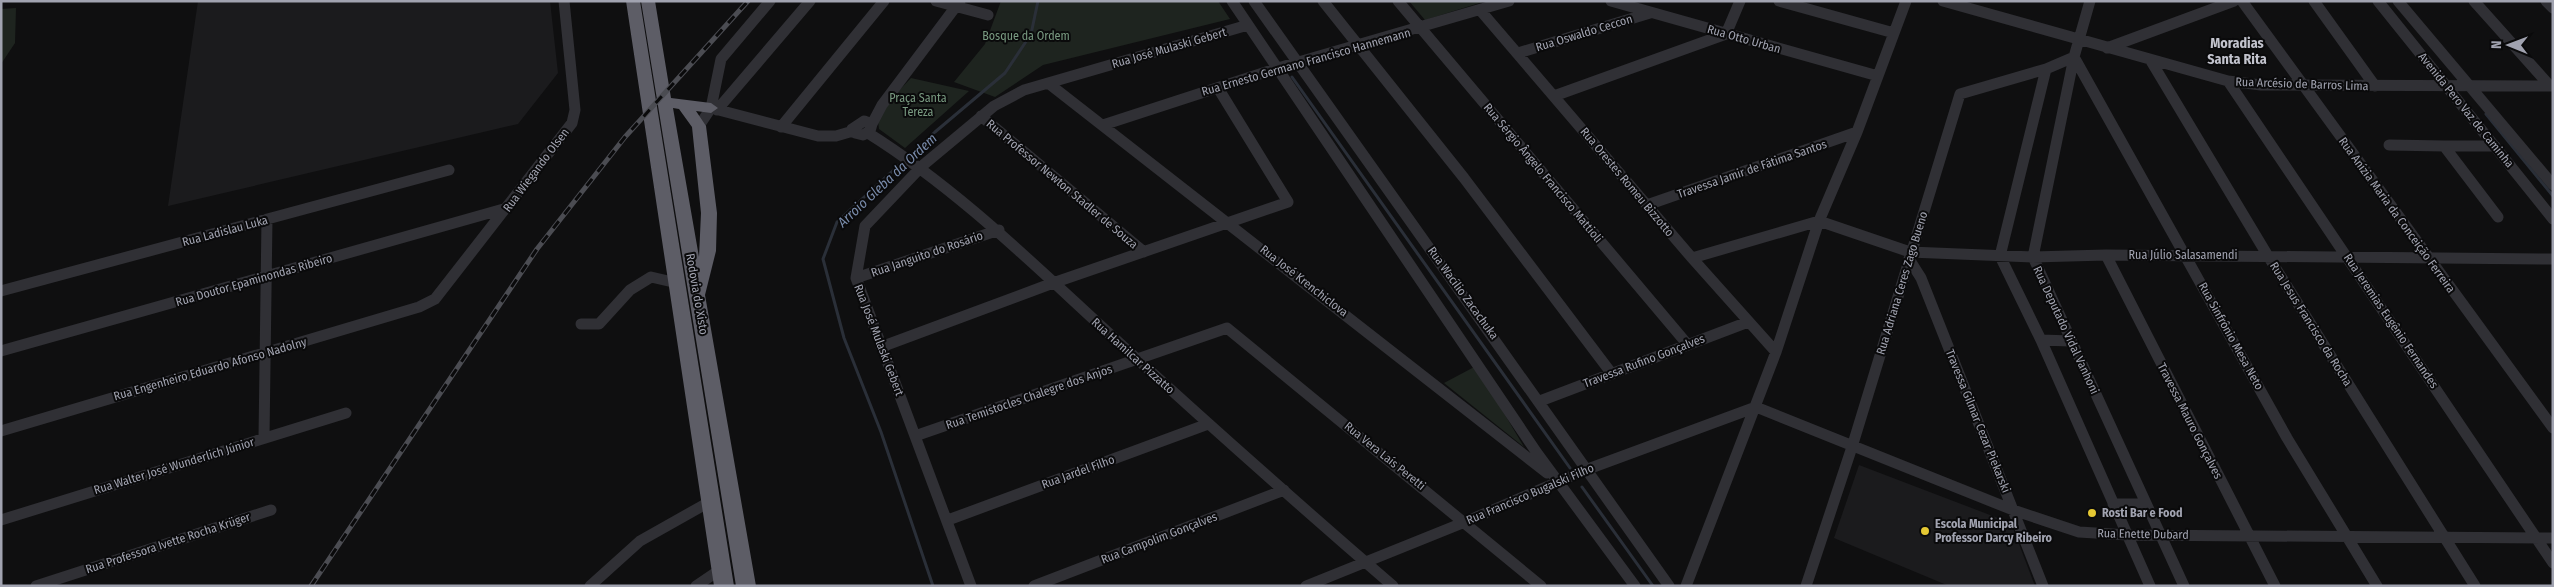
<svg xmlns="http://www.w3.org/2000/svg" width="2554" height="587" viewBox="0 0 2554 587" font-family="'Fira Sans Condensed',sans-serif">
	<rect width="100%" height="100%" fill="#0f0f10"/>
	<path fill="#1b1b1d" d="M198 1H550L558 73 518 124 168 206Z
		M1859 465 2011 523 2035 586H1949L1834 538Z"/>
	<path fill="#1e241f" d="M1001 1H1218L1230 19 1043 65 995 97 954 82 985 44Z
		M1409 1H1486L1425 20Z
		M16 8 15 43 1 64V9Z
		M911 78 969 91 905 148 879 129 878 121 890 100Z
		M1476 366 1524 447 1444 383Z"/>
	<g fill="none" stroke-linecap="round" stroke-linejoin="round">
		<path stroke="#2a2f38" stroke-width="3" d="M1292 77 1570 468
			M2486 114 2553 196
			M1582 487 1653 586
			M933 586 881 432 844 338 823 259 837 222 935 132 1005 73 1031 34 1038 1"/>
		<path stroke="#303035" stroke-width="11" d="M936 1 988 15
			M1232 1 1537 453 1635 586
			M1254 1 1669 586
			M1323 1 1464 178 1612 374
			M1398 1 1688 345
			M1611 1 1878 76
			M1779 1 1894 33
			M1943 1 2228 81 2261 85 2553 86
			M2090 1 2074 57 2033 257 2184 586
			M2242 1 2553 428
			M2314 1 2375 86
			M2378 1 2553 219
			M2398 1 2553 185
			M2474 1 2550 86
			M2546 1 2553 8
			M1480 10 1692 258 1776 352
			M2107 48 2234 1
			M1518 53 1650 13
			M2151 61 2268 256 2475 586
			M2046 69 2000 256 2041 340 2150 586
			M2228 81 2553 563
			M1048 83 1547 473
			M1554 96 1726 34 1740 1
			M711 108 818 136H836L853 131
			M717 110 810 1
			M981 116 1144 252
			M864 121 872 124 870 131 863 135 855 133 852 129Z
			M872 124 882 105 960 1
			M1103 125 1278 68 1509 1
			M699 126 711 108 721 59 770 1
			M781 127 884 1
			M868 133C959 190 1035 266 1114 338 1206 422 1299 505 1393 586
			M2389 145 2444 146
			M2495 146H2444L2498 217
			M1647 205 1857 132
			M2106 255 2275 586
			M1692 258 1819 221 1910 252 2033 257 2106 255 2553 259
			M1909 259 1921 278 2043 586
			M856 278 999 230
			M1 291 449 170
			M581 324H599L630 290 651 277 677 283
			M2041 340 2071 341
			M881 347 1053 283 1288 202 1218 88
			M1 351 507 208
			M1540 401 1748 322
			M1756 407 2013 510 2079 532 2128 535 2553 538
			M1 431 419 307 435 299 572 123 575 110 564 1
			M915 436 1227 328 1541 586
			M264 438 267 219
			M2113 504H2146
			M1 520 346 413
			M948 520 1208 424
			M36 586 271 510
			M590 586 640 541 711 501
			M696 586 721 569
			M971 586 856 278 865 226 922 166 994 106 1024 90 1248 25
			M1034 586 1284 490
			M1306 586 1465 522 1588 469 1756 407
			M1686 586 1776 352 1819 221 1857 132 1906 1
			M1806 586 1852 447 1960 94 2046 69 2074 57 2287 438 2377 586"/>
		<path fill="#5d5d66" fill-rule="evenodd" d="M626 1H640L734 586H714Z
			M641 1H655L671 98 711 103 718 108 711 113 696 111 706 126 717 213 716 251 705 295 756 586H736ZM673 108 679 109 692 127 701 213 699 257Z"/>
		<defs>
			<path id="rail" d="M311 586 537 249 625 137 748 1"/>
		</defs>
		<use href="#rail" stroke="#4b4c52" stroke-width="5"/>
		<use href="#rail" stroke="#0a0a0b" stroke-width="3" stroke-dasharray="9" stroke-linecap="butt"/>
	</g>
	<g fill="#e5c833" stroke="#0a0a0b" stroke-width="2">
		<circle cx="2092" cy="513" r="5"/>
		<circle cx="1925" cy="531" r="5"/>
	</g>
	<g text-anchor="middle" stroke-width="4" stroke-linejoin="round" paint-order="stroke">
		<g font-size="12" fill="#a1a3b0" stroke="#0a0a0b">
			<text transform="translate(1584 33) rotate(-17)" y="4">Rua Oswaldo Ceccon</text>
			<text transform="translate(1744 39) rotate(16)" y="4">Rua Otto Urban</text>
			<text transform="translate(1169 48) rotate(-16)" y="4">Rua José Mulaski Gebert</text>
			<text transform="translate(1306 62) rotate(-16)" y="4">Rua Ernesto Germano Francisco Hannemann</text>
			<text transform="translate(2302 84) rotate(2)" y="4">Rua Arcésio de Barros Lima</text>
			<text transform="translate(2466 110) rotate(51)" y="4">Avenida Pero Vaz de Caminha</text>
			<text transform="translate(1752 169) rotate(-19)" y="4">Travessa Jamir de Fátima Santos</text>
			<text transform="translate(536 170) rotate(-53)" y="4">Rua Wiegando Olsen</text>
			<text transform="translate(1543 173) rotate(50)" y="4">Rua Sérgio Ângelo Francisco Mattioli</text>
			<text transform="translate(1627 182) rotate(50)" y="4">Rua Orestes Romeu Bizzotto</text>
			<text transform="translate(1062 184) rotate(40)" y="4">Rua Professor Newton Stadler de Souza</text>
			<text transform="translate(2397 215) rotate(54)" y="4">Rua Anízia Maria da Conceição Ferreira</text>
			<text transform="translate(225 231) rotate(-15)" y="4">Rua Ladislau Luka</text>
			<text transform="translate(927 254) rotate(-19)" y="4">Rua Janguito do Rosário</text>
			<text x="2183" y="259">Rua Júlio Salasamendi</text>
			<text transform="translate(254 280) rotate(-16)" y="4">Rua Doutor Epaminondas Ribeiro</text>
			<text transform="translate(1304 281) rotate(38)" y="4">Rua José Krenchiclova</text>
			<text transform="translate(1902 283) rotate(-73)" y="4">Rua Adriana Ceres Zago Bueno</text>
			<text transform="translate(1463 293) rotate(54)" y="4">Rua Wacílio Zacachuka</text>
			<text transform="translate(697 294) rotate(80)" y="4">Rodovia do Xisto</text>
			<text transform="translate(2391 321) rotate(56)" y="4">Rua Jeremias Eugênio Fernandes</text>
			<text transform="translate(2311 324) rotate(58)" y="4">Rua Jesus Francisco da Rocha</text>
			<text transform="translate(2066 330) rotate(65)" y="4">Rua Deputado Vidal Vanhoni</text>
			<text transform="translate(2231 336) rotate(61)" y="4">Rua Sinfrônio Mesa Neto</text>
			<text transform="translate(879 340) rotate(69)" y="4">Rua José Mulaski Gebert</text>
			<text transform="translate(1133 356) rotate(42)" y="4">Rua Hamilcar Pizzatto</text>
			<text transform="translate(1644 361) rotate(-21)" y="4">Travessa Rufino Gonçalves</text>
			<text transform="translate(210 369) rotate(-16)" y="4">Rua Engenheiro Eduardo Afonso Nadolny</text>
			<text transform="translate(1029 397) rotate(-19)" y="4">Rua Temistocles Chalegre dos Anjos</text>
			<text transform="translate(1978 421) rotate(68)" y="4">Travessa Gilmar Cezar Piekarski</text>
			<text transform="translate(2190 421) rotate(63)" y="4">Travessa Mauro Gonçalves</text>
			<text transform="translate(1385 456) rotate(39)" y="4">Rua Vera Laís Peretti</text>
			<text transform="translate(174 466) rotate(-17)" y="4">Rua Walter José Wunderlich Júnior</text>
			<text transform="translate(1078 472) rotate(-20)" y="4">Rua Jardel Filho</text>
			<text transform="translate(1530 494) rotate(-23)" y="4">Rua Francisco Bugalski Filho</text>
			<text transform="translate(2143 534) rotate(1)" y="4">Rua Enette Dubard</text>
			<text transform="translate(1159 538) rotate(-21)" y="4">Rua Campolim Gonçalves</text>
			<text transform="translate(168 543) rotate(-18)" y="4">Rua Professora Ivette Rocha Krüger</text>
		</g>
		<g font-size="12" fill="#799a81" stroke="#0a0a0b">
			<text x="1026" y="40">Bosque da Ordem</text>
			<text x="918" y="102">Praça Santa<tspan x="918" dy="14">Tereza</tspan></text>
		</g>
		<g font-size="12" font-weight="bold" fill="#a1a3b0" stroke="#0a0a0b" text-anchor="start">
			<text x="2102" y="517">Rosti Bar e Food</text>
			<text x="1935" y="528">Escola Municipal<tspan x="1935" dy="14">Professor Darcy Ribeiro</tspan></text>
		</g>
		<g font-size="14" font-weight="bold" fill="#c2c3cd" stroke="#0a0a0b">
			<text x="2237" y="48">Moradias<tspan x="2237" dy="16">Santa Rita</tspan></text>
		</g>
		<g font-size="14" font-style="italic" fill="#798baa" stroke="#0a0a0b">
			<text transform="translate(887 180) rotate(-43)" y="5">Arroio Gleba da Ordem</text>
		</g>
	</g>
	<rect width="2554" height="587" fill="none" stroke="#a1a3b0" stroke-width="5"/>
	<g transform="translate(2509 45) rotate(271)" stroke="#0a0a0b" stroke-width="4" paint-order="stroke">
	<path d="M0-4L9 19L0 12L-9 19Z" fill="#a1a3b0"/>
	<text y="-8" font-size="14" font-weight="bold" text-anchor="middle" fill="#a1a3b0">N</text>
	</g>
</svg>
